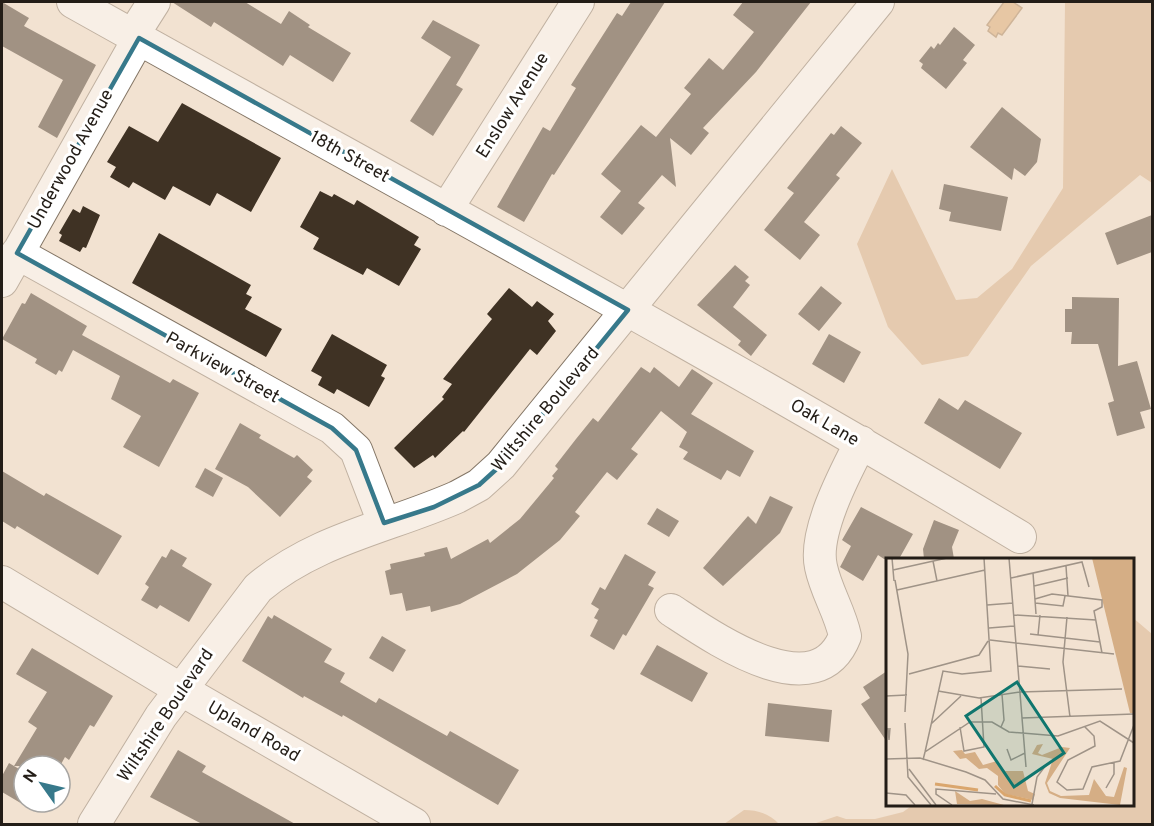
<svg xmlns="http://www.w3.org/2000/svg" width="1154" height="826" viewBox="0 0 1154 826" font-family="Overpass,sans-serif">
	<rect width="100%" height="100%" fill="#f2e2d1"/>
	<path fill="#d5ae85" d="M1065 2H1152V183L1140 175 1031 266 968 356 922 365 888 327 857 244 892 169 956 300 977 298 1012 269 1063 188Z
		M1132 617 1152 634V824H813L837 816 846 819H875L903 812 914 804H1132Z
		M744 810C758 810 770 814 779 824H724Z"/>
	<path fill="#daa66d" stroke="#a37d53" stroke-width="1.5" d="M1004 2H1013L1022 8 1002 35 998 33 996 37 988 31 990 27 987 25Z"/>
	<path fill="#3f3224" d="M2 2 29 18 24 26 96 65 57 138 38 127 63 80 2 46Z
		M172 2H245L281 24 289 11 310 25 308 27 351 53 333 82 290 55 283 66 214 22 211 27Z
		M631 2H665L554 175 552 174 524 222 497 207 543 127 550 131 576 88 571 85 617 13 622 16Z
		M743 2H811L756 72 703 128 709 133 691 155 670 138 676 187 662 175 638 203 645 208 622 235 600 217 621 191 601 174 641 125 656 137 691 94 684 88 709 58 723 70 754 32 733 15Z
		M433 20 480 45 456 85 463 89 433 136 410 121 451 57 421 38Z
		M954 27 975 45 963 60 967 63 946 89 921 68 923 64 919 61 931 46 934 49 938 43 940 45Z
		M182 103 281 158 251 212 217 193 210 206 173 186 165 200 133 182 129 188 110 177 116 167 107 162 129 126 158 142Z
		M1002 107 1041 139 1037 162 1025 176 1014 168 1012 180 970 147Z
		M841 126 862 143 836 175 840 178 804 222 820 235 800 260 764 230 794 193 787 188 831 133 834 135Z
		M944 184 1008 197 1001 231 949 221 951 212 939 209Z
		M320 191 332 197 334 194 354 205 357 200 419 237 414 245 421 249 399 286 367 268 363 275 313 249 319 238 300 227Z
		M83 206 100 215 86 248 83 247 80 252 59 241 62 235 59 233 73 209 80 213Z
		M1152 215V252L1117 265 1105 233Z
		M159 233 251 285 246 294 252 297 245 309 282 329 266 357 132 283Z
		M735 265 749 277 745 281 750 285 733 307 767 335 751 356 738 345 741 341 697 305Z
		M821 286 842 303 819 331 798 314Z
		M509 288 532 307 537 301 554 314 548 321 556 331 537 355 530 349 464 432 463 431 435 458 433 455 414 468 394 448 444 399 442 397 452 384 443 379 492 319 487 314Z
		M31 293 87 326 82 335 170 383 173 379 199 393 159 467 123 447 141 416 111 399 120 376 73 350 62 372 59 370 56 375 35 363 37 359 2 339 22 303 25 304Z
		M1072 297 1119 298 1118 366 1137 361 1151 409 1140 412 1145 428 1117 436 1108 403 1114 401 1098 344H1071L1072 332H1065V309H1072Z
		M332 334 387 365 381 376 385 378 369 407 337 389 334 394 318 385 322 377 311 371Z
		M829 334 861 352 844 383 812 364Z
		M641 367 650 373 654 367 679 387 692 369 713 383 691 414 754 451 740 477 727 470 721 480 683 459 688 452 679 447 687 432 661 411 631 449 638 454 617 480 607 472 575 512 580 516 560 540 517 574 460 604 431 612 430 606 406 611 402 593 390 595 385 571 391 569 390 564 425 556 424 553 447 547 451 559 488 539 490 543 520 519 554 478 552 476 558 469 555 466 576 439 593 418 598 422Z
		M939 398 958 410 965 400 1022 433 1000 469 924 423Z
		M240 423 261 435 259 438 294 458 297 455 313 470 307 477 312 481 280 517 248 487 215 469Z
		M205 468 223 478 213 497 195 487Z
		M2 471 44 496 46 493 122 536 98 575 17 526 15 529 2 521Z
		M770 496 793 507 780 533 723 586 703 568 748 516 756 524Z
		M861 507 913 534 899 559H884L878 555 863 581 840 567 851 546 842 540Z
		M657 508 679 521 669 537 647 524Z
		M934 520 959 530 952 547 954 559H924L923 549Z
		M171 549 187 558 182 566 212 584 189 622 160 605 157 609 141 600 149 587 145 584 162 556 166 558Z
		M625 554 656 572 648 585 654 588 626 636 623 634 614 650 590 636 598 620 594 618 599 609 591 604 600 587 605 590Z
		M274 615 332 649 324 662 345 673 340 682 376 703 379 698 447 736 450 731 519 770 498 805 343 715 342 717 304 696 303 698 242 661 268 616 272 619Z
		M382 636 406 650 393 672 369 658Z
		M657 645 708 673 692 702 640 674Z
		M32 648 113 696 94 727 90 725 69 760 65 757 60 766H14L37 728 28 722 47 692 16 674Z
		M887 671V742L861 704 870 698 863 687Z
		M768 703 832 710 829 742 765 736Z
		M178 750 206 766 202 772 297 825H204L150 797Z
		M9 763 24 772V805L2 792V776Z"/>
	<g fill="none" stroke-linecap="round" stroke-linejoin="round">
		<defs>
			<path id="minor" d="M73 2C389 179 709 350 1020 537
				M133 35 154 2
				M446 210 578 2
				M17 253 332 428 356 450 384 523
				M2 281 139 38
				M2 582 180 689 414 824
				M671 610C711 636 816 711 845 636 840 612 826 591 821 567 813 533 845 473 861 442
				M94 824 161 716 258 588C316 539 389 527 457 497L479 485 501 465 878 2"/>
		</defs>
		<use href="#minor" stroke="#847666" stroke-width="34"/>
		<use href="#minor" stroke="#fff" stroke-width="32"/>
	</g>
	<path d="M0 0H1154V826H0ZM139 38 628 310 501 465 479 485 434 507 384 523 356 450 332 428 17 253Z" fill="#f2e2d1" fill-opacity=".55" fill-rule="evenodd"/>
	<path fill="none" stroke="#37798b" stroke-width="4.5" stroke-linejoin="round" d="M139 38 628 310 501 465 479 485 434 507 384 523 356 450 332 428 17 253Z"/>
	<g text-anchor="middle" stroke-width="6" stroke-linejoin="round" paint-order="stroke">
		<g font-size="18" fill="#231d17" stroke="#fff">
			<text transform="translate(512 105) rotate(-58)" y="6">Enslow Avenue</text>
			<text transform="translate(350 156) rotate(29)" y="6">18th Street</text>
			<text transform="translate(70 159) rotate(-61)" y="6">Underwood Avenue</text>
			<text transform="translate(223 367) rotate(29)" y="6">Parkview Street</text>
			<text transform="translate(545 409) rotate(-50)" y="6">Wiltshire Boulevard</text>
			<text transform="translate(825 422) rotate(30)" y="6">Oak Lane</text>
			<text transform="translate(165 715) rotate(-56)" y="6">Wiltshire Boulevard</text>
			<text transform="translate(254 731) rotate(30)" y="6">Upland Road</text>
		</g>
	</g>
	<g transform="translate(886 558)">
		<rect width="248" height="248" fill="#f2e2d1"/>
		<path d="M206 0H247V155H244ZM157 186 152 195 156 197 176 189 184 190 161 225 164 233 175 238 203 237 208 221 220 238 228 239 238 209 241 210 234 247 174 240 163 235 159 225 167 201 146 196 151 187ZM76 192 79 196 89 194 97 207 111 203 119 213H137L142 233 149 236 147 242 119 236 112 227V218L101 210 93 211 80 200 74 201 67 193ZM69 233 84 243 96 241 118 247 71 246Z" fill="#d5ae85"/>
		<path fill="none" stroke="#daa66d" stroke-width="3" d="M49 226 92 232M109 228 119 237 145 243"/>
		<path fill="none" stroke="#9f9387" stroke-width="1.5" d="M6 0 8 23M123 0 140 209M47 3 51 23M180 8 182 38M7 12 61 0M147 15 150 56M125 20 196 4 203 29M9 22 22 96 19 154M148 28 182 20M11 32 99 12M149 41 166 36 216 42V49L208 53 216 95M149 45 177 48 179 38M101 47 127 45M128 57 210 62M181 59 177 104 184 159M103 70 128 68M144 76 214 84M152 77 154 57M104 82 228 96M132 108 164 111M23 116 93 97 102 83M52 133 93 140 134 134M134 134 236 131M0 138 21 137M136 160 248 156M19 165 22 219 45 247M45 166 75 138M74 169 78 193 98 189 95 140M115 169 118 162 116 136M199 169 208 178 209 188 182 202 171 224 181 232 197 231 206 209 234 203 248 167M2 170 3 182 4 170M121 191 125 202 139 195M39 194 57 113 76 116 105 113 98 0M0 201 34 200 80 214 99 222 117 241 148 247M37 202 39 194 84 164H106L123 174 172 178 214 163 248 185M23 211 50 247M220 230 228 216V204M0 235 20 237 29 247M146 246 151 219 160 207M66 247 50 236V231L110 236"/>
		<path fill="#0f766e" fill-opacity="0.15" stroke="#0f766e" stroke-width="3" d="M131 124 178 195 128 229 80 158Z"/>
		<rect width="248" height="248" fill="none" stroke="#231d17" stroke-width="3"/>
	</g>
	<rect width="1154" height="826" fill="none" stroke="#231d17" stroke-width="6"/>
	<g transform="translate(42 784) rotate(304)"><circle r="28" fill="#ffffff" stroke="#a7a5a2" stroke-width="1.5"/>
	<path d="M0-4.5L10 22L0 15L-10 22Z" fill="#37798b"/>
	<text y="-9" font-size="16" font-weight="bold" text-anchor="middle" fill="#231d17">N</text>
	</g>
</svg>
